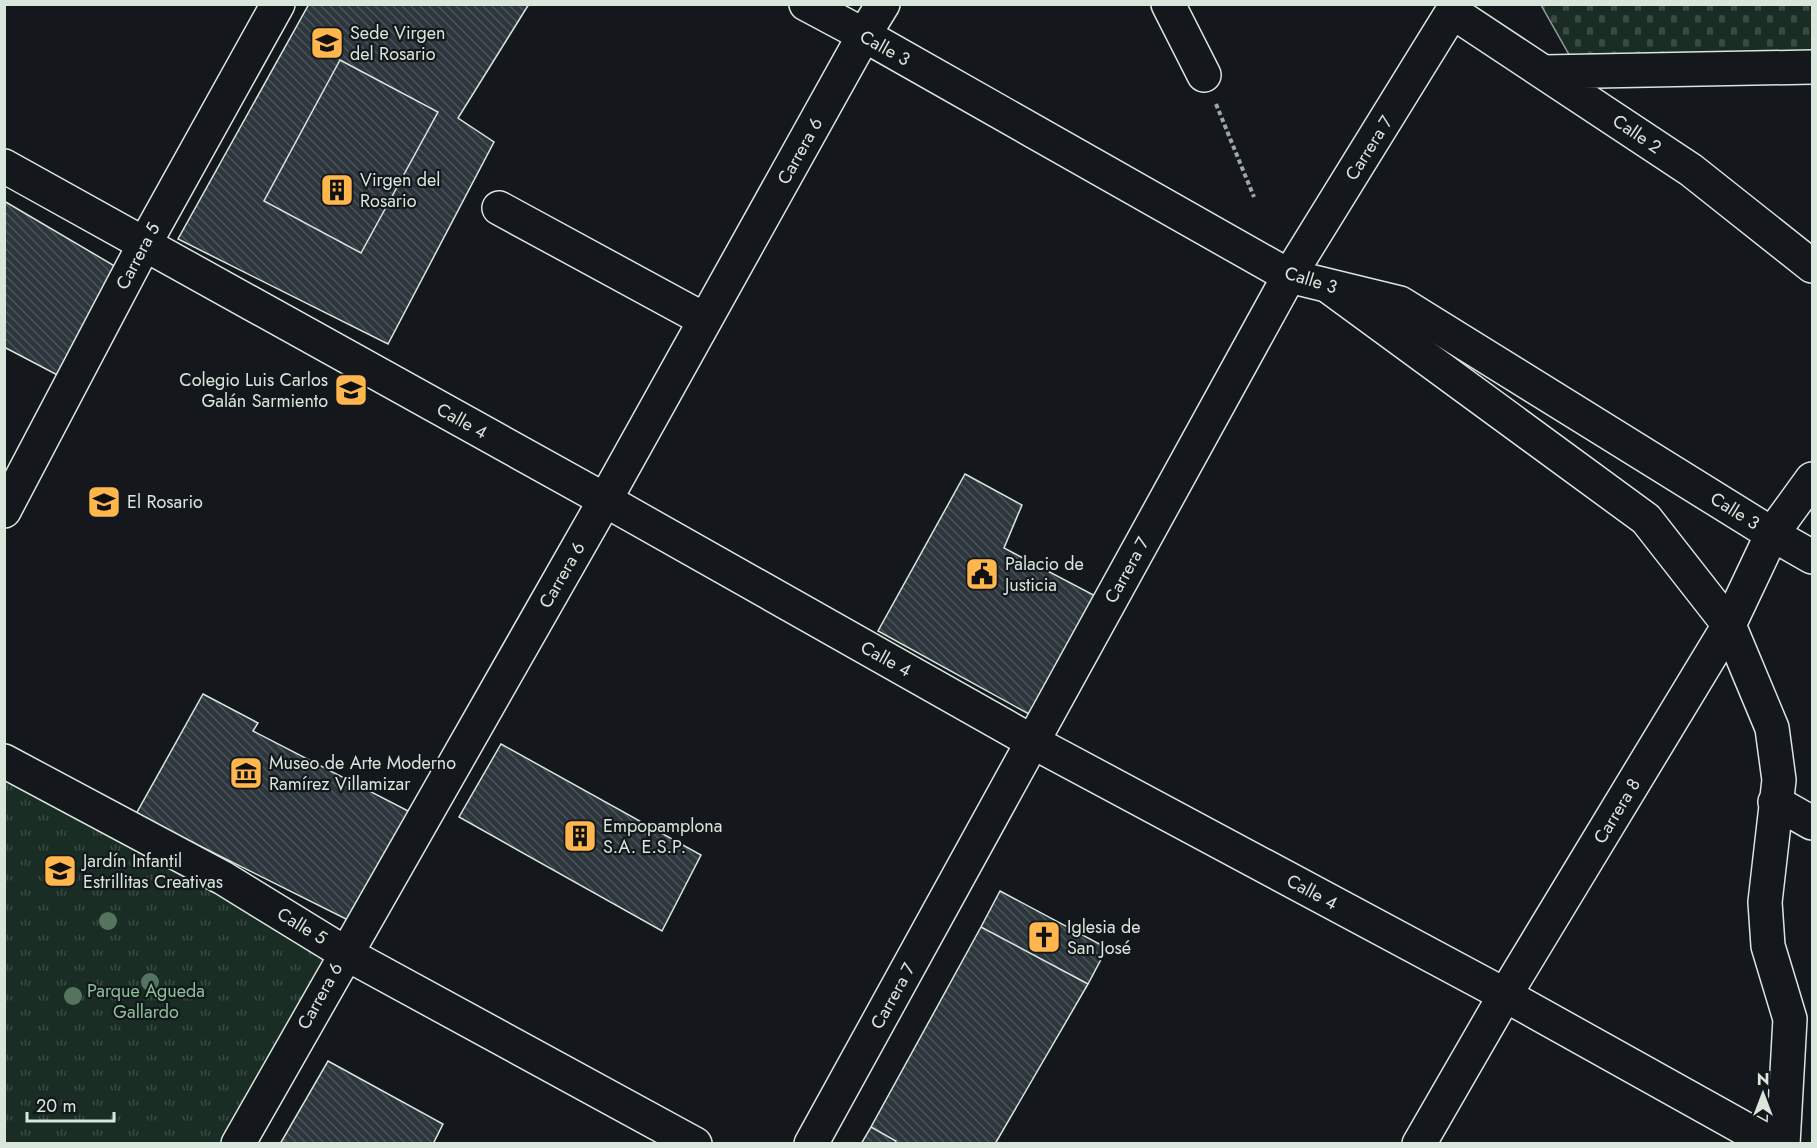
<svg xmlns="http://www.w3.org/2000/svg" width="1817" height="1148" viewBox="0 0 1817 1148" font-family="Jost,sans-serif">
	<defs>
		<pattern id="cemetery-stones" width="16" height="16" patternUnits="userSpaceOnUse" patternTransform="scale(1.5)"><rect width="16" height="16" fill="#1a2d24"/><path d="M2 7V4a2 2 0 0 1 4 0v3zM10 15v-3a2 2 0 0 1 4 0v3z" fill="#3b4b43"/></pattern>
		<pattern id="park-tufts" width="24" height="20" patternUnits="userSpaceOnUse" patternTransform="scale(1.5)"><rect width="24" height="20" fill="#1a2d24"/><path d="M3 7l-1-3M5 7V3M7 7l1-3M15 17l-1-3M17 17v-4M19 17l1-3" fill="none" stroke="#3b4b43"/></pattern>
		<pattern id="building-back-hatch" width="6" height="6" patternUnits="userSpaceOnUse" patternTransform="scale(1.5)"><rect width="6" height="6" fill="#2c363c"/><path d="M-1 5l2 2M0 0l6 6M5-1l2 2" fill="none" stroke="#4a5358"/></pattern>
	</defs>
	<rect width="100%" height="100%" fill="#14181c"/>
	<path fill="url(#cemetery-stones)" stroke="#939e99" stroke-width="1.5" d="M1541 5H1812V57L1571 58Z"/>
	<path fill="url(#park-tufts)" stroke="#939e99" stroke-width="1.5" d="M4 759 345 953 237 1143H5Z"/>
	<path fill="url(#building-back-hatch)" stroke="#d8e6dc" stroke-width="1.5" d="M309 4H529L458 118 494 142 388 344 178 239Z
		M340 60 438 112 361 253 264 201Z
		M4 201 118 268 63 378 4 347Z
		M965 474 1022 505 1004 548 1103 600 1038 719 878 631Z
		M203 694 258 723 253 731 416 815 352 922 136 814Z
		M501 744 701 855 662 931 459 817Z
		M1000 891 1107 948 1088 984 981 927Z
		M981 927 1088 984 995 1144H895L896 1141 871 1127Z
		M328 1061 443 1124 433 1144H280Z
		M871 1127 896 1141 895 1144H861Z"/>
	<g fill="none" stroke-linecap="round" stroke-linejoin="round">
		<defs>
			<path id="minor" d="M1168 4 1204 75
				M1454 13 1691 170 1812 266
				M1544 72 1812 67
				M499 208 705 320
				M1328 286 1646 519 1729 625 1772 728 1779 780 1765 902 1768 946 1790 1019 1783 1144
				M4 511 144 245 278 4
				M4 761 223 878 345 953 695 1144
				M1775 802 1812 823
				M238 1144 605 500 864 35 883 4
				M811 1144 1289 276 1457 4
				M1419 1144 1505 995 1729 625 1772 534 1812 479"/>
			<path id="major" d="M806 4 864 35 1289 276 1400 303 1772 534 1812 557
				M4 166 605 500 1033 742 1505 995 1772 1144"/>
		</defs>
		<use href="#minor" stroke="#d8e6dc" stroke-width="36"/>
		<use href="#major" stroke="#d8e6dc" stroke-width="36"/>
		<path stroke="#9da8a2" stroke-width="4" stroke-dasharray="4.5 3" stroke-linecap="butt" d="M1216 104 1254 197"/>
		<use href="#minor" stroke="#14181c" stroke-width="33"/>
		<use href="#major" stroke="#14181c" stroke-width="33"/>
	</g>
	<g fill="#55745f">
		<circle cx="108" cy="921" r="9"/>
		<circle cx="150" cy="982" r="9"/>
		<circle cx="73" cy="996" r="9"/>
	</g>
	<defs>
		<symbol id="university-square" viewBox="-11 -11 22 22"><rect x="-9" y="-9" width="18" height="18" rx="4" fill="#ffb74d" stroke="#14181c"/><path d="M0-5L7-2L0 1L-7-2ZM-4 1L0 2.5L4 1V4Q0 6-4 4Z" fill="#111"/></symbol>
		<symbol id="building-square" viewBox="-11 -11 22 22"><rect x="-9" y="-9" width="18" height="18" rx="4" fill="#ffb74d" stroke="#14181c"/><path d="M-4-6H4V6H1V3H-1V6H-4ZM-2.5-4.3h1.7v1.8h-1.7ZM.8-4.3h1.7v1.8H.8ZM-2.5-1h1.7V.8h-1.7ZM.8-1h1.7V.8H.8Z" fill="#111"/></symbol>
		<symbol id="school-square" viewBox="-11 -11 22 22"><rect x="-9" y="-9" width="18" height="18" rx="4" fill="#ffb74d" stroke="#14181c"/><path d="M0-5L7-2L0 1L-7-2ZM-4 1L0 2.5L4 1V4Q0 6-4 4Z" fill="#111"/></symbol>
		<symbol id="civic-square" viewBox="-11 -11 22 22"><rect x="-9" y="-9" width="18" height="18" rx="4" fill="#ffb74d" stroke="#14181c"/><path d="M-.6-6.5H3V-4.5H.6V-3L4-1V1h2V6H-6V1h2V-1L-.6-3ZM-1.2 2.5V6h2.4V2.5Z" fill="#111"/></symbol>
		<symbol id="museum-square" viewBox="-11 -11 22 22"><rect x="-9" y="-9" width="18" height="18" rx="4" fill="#ffb74d" stroke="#14181c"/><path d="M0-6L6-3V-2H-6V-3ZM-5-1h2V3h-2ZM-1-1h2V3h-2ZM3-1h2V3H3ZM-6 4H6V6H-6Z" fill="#111"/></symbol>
		<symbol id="church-square" viewBox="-11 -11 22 22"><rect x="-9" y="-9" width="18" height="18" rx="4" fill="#ffb74d" stroke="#14181c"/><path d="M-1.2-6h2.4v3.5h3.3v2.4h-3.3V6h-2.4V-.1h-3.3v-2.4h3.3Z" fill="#111"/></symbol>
	</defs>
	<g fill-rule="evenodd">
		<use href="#university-square" x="308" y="24" width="38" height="38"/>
		<use href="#building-square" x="318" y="171" width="38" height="38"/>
		<use href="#school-square" x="332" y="371" width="38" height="38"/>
		<use href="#school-square" x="85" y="483" width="38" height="38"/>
		<use href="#civic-square" x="963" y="555" width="38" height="38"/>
		<use href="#museum-square" x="227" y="754" width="38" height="38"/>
		<use href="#building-square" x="561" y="817" width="38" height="38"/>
		<use href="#school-square" x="41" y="852" width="38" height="38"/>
		<use href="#church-square" x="1025" y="918" width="38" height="38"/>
	</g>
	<g text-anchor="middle" stroke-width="4.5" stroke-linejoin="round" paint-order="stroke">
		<g font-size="18" fill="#d8e6dc" stroke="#14181c" text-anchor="start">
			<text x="350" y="39">Sede Virgen<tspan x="350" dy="21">del Rosario</tspan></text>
			<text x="360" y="186">Virgen del<tspan x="360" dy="21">Rosario</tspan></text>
			<text x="328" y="386" text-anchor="end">Colegio Luis Carlos<tspan x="328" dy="21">Galán Sarmiento</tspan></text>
			<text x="127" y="508">El Rosario</text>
			<text x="1005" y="570">Palacio de<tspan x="1005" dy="21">Justicia</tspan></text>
			<text x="269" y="769">Museo de Arte Moderno<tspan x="269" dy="21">Ramírez Villamizar</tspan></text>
			<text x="603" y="832">Empopamplona<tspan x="603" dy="21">S.A. E.S.P.</tspan></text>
			<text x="83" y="867">Jardín Infantil<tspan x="83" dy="21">Estrillitas Creativas</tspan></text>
			<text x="1067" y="933">Iglesia de<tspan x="1067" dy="21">San José</tspan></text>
		</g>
		<g font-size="18" fill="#d8e6dc" stroke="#14181c">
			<text transform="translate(885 48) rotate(29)" y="6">Calle 3</text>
			<text transform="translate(1637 134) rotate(34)" y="6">Calle 2</text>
			<text transform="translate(1369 148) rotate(-58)" y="6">Carrera 7</text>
			<text transform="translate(800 151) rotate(-61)" y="6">Carrera 6</text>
			<text transform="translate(138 256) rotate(-62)" y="6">Carrera 5</text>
			<text transform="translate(1311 280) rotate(17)" y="6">Calle 3</text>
			<text transform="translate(462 421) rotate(29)" y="6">Calle 4</text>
			<text transform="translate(1735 511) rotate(32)" y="6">Calle 3</text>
			<text transform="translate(1127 570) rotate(-61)" y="6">Carrera 7</text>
			<text transform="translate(562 575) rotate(-60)" y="6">Carrera 6</text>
			<text transform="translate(886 659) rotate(29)" y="6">Calle 4</text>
			<text transform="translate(1617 811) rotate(-59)" y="6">Carrera 8</text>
			<text transform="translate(1312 892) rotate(28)" y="6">Calle 4</text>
			<text transform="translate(302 926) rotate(31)" y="6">Calle 5</text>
			<text transform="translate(320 996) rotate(-61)" y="6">Carrera 6</text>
			<text transform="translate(893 996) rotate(-61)" y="6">Carrera 7</text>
		</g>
		<g font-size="18" fill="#8ac095" stroke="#14181c">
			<text x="146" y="997">Parque Agueda<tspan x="146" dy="21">Gallardo</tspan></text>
		</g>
	</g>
	<rect width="1817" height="1148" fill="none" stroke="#d8e6dc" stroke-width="12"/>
	<g transform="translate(1763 1094)" stroke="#14181c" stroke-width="4.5" paint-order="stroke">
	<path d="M0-4.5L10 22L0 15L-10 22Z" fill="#d8e6dc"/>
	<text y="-9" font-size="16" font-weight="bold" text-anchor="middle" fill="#d8e6dc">N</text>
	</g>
	<path d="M27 1112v9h87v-9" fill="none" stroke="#d8e6dc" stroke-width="3"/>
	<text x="36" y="1112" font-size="18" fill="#d8e6dc" stroke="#14181c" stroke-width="4.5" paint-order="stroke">20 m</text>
</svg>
